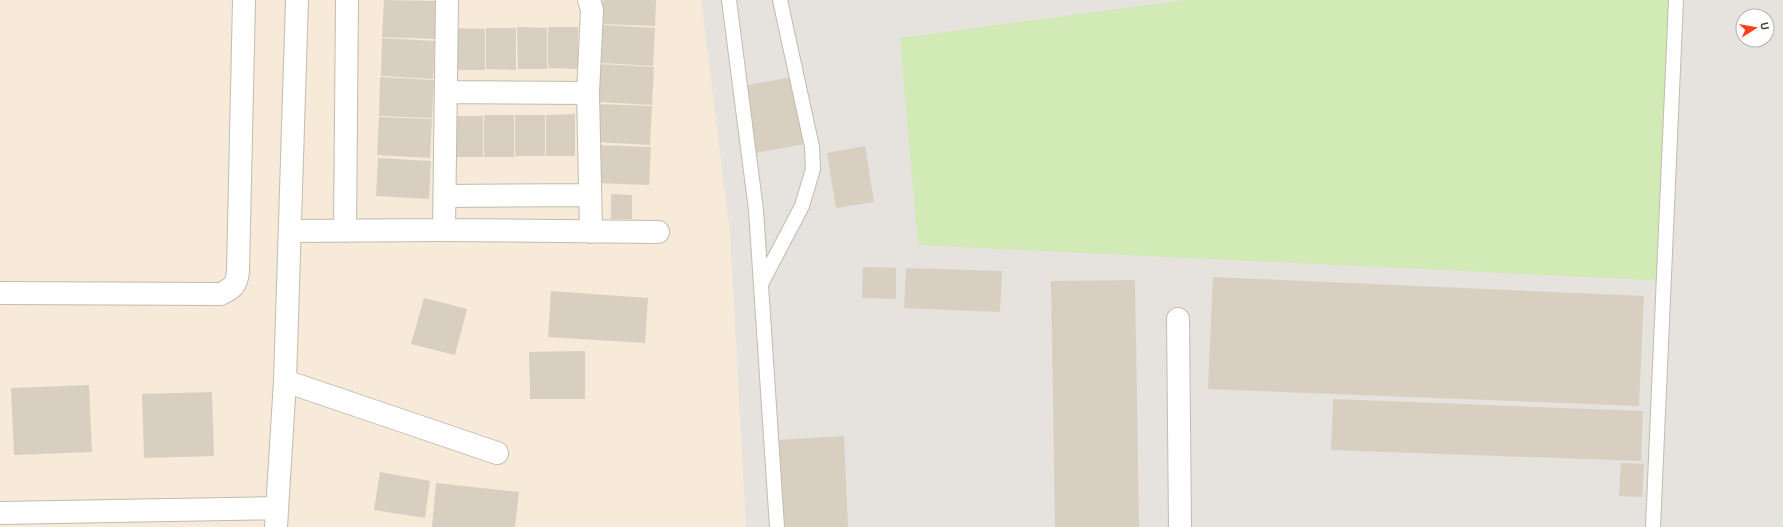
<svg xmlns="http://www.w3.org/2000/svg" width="1783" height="527" viewBox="0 0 1783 527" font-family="Ubuntu,sans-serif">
	<rect width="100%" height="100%" fill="#f6f3ec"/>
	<path fill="#f7ead8" d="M0 0H701L730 234 746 527H0Z"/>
	<path fill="#e6e2dd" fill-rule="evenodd" d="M701 0H1783V527H746L730 234ZM1743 16H1767V40H1743Z"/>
	<path fill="#d2eab5" d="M1185 0H1679L1670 281 918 245 900 38Z"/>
	<path fill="#d8cfc1" d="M384 0 437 1 435 39 382 37Z
		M603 0H656L655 26 602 24Z
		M602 25 655 28 653 66 601 63Z
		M517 27 547 28V69H518Z
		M548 27H578V69L548 68Z
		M456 28 485 29V70H456Z
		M486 28H516V70L486 69Z
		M382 38 435 41 433 79 381 76Z
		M600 64 654 67 652 105 599 102Z
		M380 77 434 80 432 118 379 116Z
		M793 77 805 144 755 153 743 86Z
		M599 104 652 106 650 145 597 142Z
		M575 114V156H546V115Z
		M484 115H514V157H484Z
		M515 115H545V156H515Z
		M454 116H483V157H453Z
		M379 117 432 119 430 158 377 155Z
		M598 145 651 147 649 185 596 183Z
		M865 146 874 202 836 208 827 153Z
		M378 158 431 161 429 199 376 196Z
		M611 194 632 195V219H611Z
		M863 267 896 268V299L862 298Z
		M906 268 1002 271 1000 312 904 308Z
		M1213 277 1644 296 1639 406 1208 389Z
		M1135 280 1139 527H1055L1051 281Z
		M551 291 648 298 645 343 548 337Z
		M424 298 467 309 455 355 411 344Z
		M585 351V399H530L529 352Z
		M89 385 92 452 14 455 11 388Z
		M212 392 214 456 144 458 142 394Z
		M1333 399 1643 411 1641 461 1331 450Z
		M844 436 848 527H783L778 440Z
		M1621 463 1644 464 1642 497 1619 496Z
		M380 472 430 481 425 518 374 510Z
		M436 483 519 492 515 527H432Z"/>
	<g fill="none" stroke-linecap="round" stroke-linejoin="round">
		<defs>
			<path id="lane" d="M729 0 756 210 777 527
				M761 284 802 206 813 169 812 147 780 0
				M1653 527 1676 0"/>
			<path id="street" d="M589 0 592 10 588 93 591 232
				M446 92 588 93
				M445 196 590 195
				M444 230 447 0
				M290 231 444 230 658 232
				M345 231 347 0
				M0 293 220 294C232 289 237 285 238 271L244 0
				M1178 319 1180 527
				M285 381 497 453
				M0 513 277 508
				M276 527 285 381 297 0"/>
		</defs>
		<use href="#lane" stroke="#c2bbae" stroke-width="16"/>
		<use href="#street" stroke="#c2bbae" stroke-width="24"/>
		<use href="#lane" stroke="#fff" stroke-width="14"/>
		<use href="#street" stroke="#fff" stroke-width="22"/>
	</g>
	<g transform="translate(1755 28) rotate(79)"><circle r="19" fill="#ffffff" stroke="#b7b4b0"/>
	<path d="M0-3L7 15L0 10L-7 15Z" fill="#fc3f1d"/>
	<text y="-6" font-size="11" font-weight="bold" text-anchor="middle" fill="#4b4439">U</text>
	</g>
</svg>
